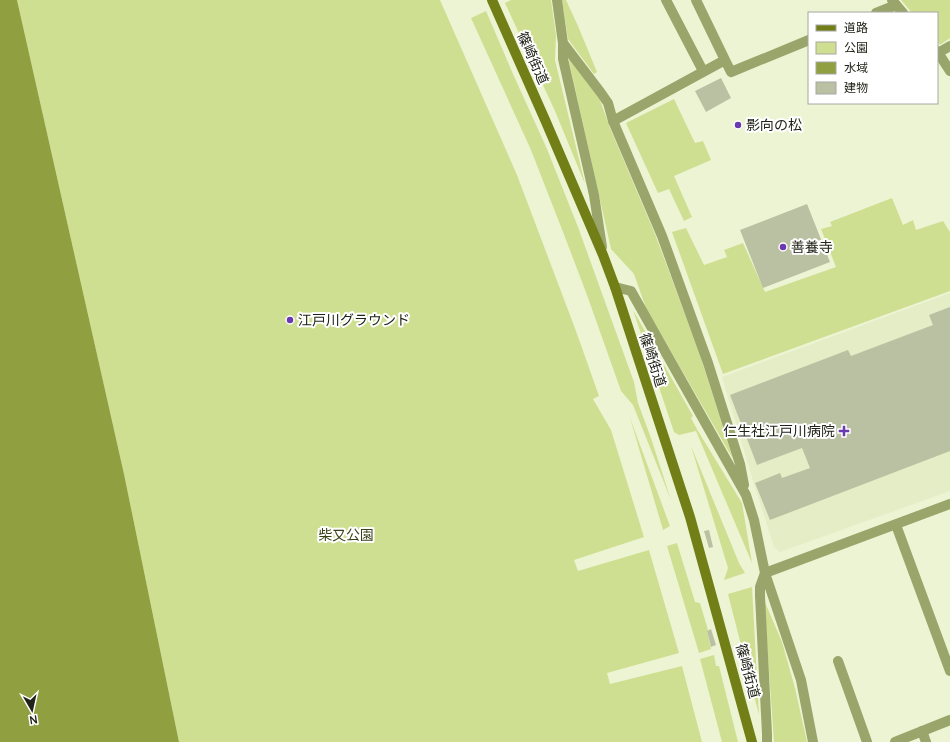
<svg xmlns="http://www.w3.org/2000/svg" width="950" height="742" viewBox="0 0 950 742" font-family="Manrope,'Noto Sans JP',sans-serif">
	<rect width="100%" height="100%" fill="#edf4d4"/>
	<path fill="#e4edc5" d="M950 293V491L780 552 774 547 754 484 722 377Z"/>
	<path fill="#cfdf91" d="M17 0H440L517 175 576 331 599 396 593 399 611 430 644 537 574 560 578 571 649 550 679 653 607 673 610 684 682 666 702 742H179L124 474Z
		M511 0H551L556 35 555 60 585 184 555 111 505 3Z
		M562 0H566L578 26 597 72 594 74 568 39Z
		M901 0H950V38L940 45 937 41V13H912Z
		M486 11 513 74 547 149 578 227 634 382 638 403 651 438 671 500 633 405 621 391 587 295 563 232 531 150 471 18Z
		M568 57 600 100 610 128 655 234 699 352 733 459 646 308 634 274 611 249Z
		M674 99 695 143 703 141 711 160 674 176 692 217 684 221 669 189 658 193 626 123Z
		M892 198 903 225 913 220 916 230 943 221 950 232V291L723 374 672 232 686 228 704 265 727 257 724 250 743 243 765 292 836 267 821 229 832 226 830 222Z
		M633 310 693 416 691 418 698 431 742 503 752 563 696 431 679 435 674 432Z
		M630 418 670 526 663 530Z
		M691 446 739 563 745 573 724 580 728 568Z
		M677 543 695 602 700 603 708 630 707 631 711 649 699 653 667 546Z
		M752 587 759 715 728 594Z
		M764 600 782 642 795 688 807 742H774Z
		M714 655 716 666H719L738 742H722L700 659Z"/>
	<path fill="#909f40" d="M0 0H17L124 474 179 742H0Z"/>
	<path fill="#bac1a2" d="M721 78 731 98 706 112 695 91Z
		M807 204 830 262 763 288 740 230Z
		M950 307V451L770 520 755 483 780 473 782 478 810 468 802 448 757 465 730 395 848 350 851 356 933 325 929 315Z
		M709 530 713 547 709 548 704 531Z
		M711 629 716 645 711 647 707 631Z"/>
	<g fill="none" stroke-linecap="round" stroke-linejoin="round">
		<path stroke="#99a56a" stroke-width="10" d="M666 0 703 71
			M696 0 725 60
			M876 13 896 5
			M613 121 725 60 731 72 809 40
			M838 661 867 742
			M922 731 926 742"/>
		<path stroke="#99a56a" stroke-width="10" d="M557 0 563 43V59L594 195 602 247
			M892 0 903 13
			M563 43 601 93 608 103 613 121 662 236 708 363 740 464 744 485
			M937 51 950 71
			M938 53 950 46
			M615 287 631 291 746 495 754 520 765 573 801 680 813 742
			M896 525 950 671
			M767 742V734L760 596V587L765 573 950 504
			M895 742 950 720"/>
		<path stroke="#717f16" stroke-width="10" d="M492 0 546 122 603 255 615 287 690 517 752 742"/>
	</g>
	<g fill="#6a39b1" stroke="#fff" stroke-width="1.5">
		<circle cx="738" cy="125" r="4"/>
		<circle cx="783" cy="247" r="4"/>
		<circle cx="290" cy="320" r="4"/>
		<path d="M842 425h4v4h4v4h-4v4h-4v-4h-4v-4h4z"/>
	</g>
	<g text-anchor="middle" stroke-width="4" stroke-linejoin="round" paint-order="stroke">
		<g font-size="14" fill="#202317" stroke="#fff">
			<text transform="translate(533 58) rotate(66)" y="5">篠崎街道</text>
			<text transform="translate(653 360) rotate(72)" y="5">篠崎街道</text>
			<text transform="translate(748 671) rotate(75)" y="5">篠崎街道</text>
		</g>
		<g font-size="14" fill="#202317" stroke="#fff" text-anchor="start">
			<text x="746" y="130">影向の松</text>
			<text x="791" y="252">善養寺</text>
			<text x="298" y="325">江戸川グラウンド</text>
			<text x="835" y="436" text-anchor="end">仁生社江戸川病院</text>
		</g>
		<g font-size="14" fill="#3a4119" stroke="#fff">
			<text x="346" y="540">柴又公園</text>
		</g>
	</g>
	<rect x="808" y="12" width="130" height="92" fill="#ffffff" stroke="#a6a7a2"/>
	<rect x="816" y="25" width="20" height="6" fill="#717f16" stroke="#a6a7a2"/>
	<text x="844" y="32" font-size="12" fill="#202317">道路</text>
	<rect x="816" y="42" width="20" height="12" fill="#cfdf91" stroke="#a6a7a2"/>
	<text x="844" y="52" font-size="12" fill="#202317">公園</text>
	<rect x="816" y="62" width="20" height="12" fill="#909f40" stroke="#a6a7a2"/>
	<text x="844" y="72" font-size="12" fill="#202317">水域</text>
	<rect x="816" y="82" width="20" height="12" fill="#bac1a2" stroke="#a6a7a2"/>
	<text x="844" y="92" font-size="12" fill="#202317">建物</text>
	<g transform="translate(32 710) rotate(171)" stroke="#ffffff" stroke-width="3" paint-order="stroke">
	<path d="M0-3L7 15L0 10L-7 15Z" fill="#202317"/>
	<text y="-6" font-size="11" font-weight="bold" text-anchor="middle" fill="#202317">N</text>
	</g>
</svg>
